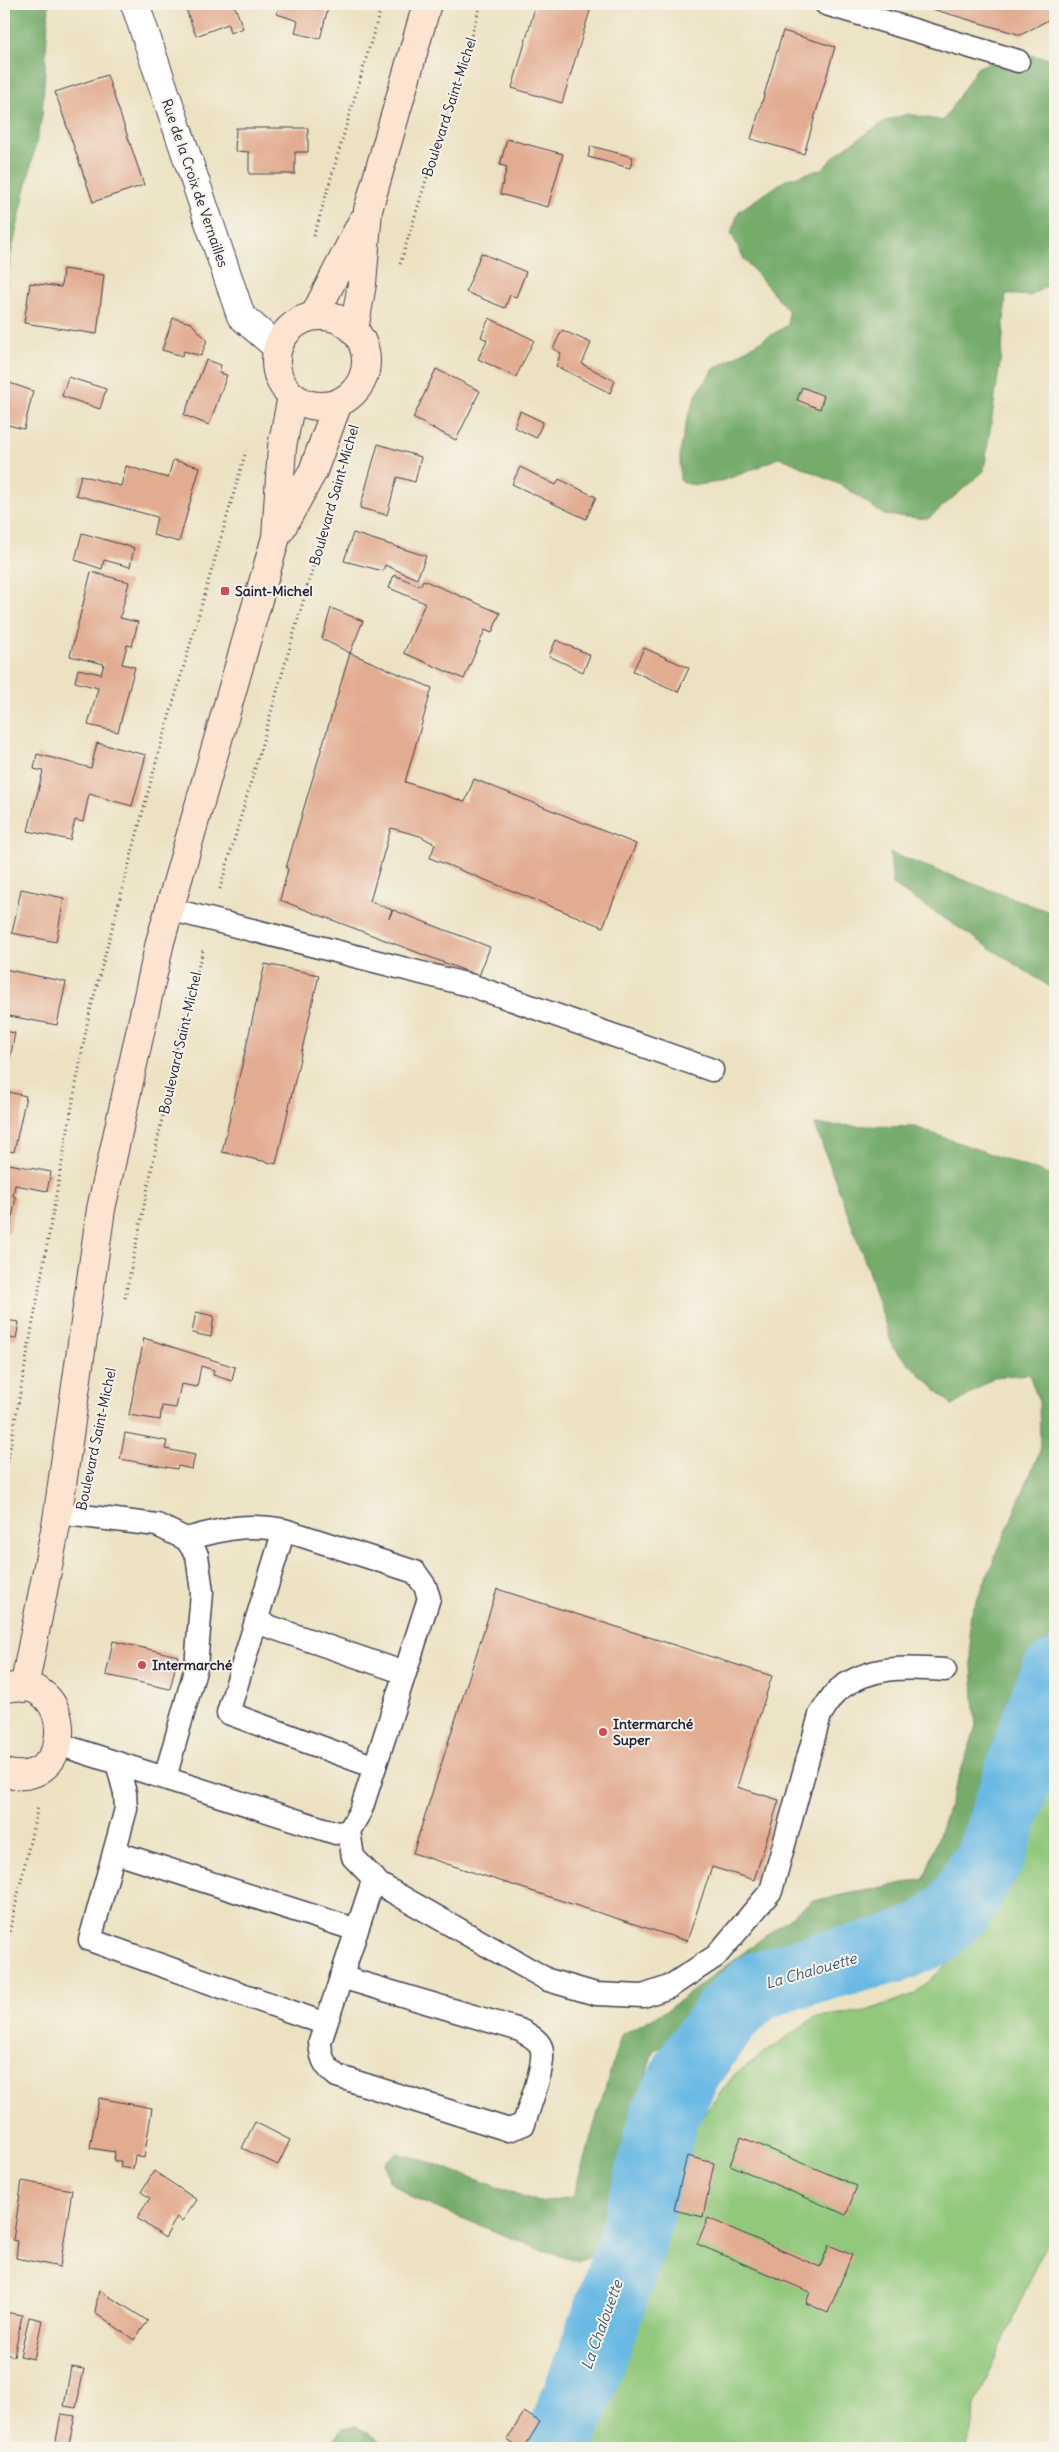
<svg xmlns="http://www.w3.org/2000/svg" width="1059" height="2452" viewBox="0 0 1059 2452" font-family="Delius,sans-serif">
	<rect width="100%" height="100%" fill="#f7f3e8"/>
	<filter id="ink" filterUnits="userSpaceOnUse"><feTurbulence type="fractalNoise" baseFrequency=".02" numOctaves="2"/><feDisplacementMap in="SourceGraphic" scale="10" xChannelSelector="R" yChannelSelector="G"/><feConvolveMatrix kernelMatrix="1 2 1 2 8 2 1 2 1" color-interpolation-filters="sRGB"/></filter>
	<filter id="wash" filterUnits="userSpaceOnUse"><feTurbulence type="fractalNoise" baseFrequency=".0096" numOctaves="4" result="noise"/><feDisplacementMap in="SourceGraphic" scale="20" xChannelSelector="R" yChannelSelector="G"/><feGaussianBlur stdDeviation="1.12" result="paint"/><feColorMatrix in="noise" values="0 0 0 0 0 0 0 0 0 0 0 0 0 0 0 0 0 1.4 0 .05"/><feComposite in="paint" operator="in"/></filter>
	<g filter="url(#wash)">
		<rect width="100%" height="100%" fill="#ece2c2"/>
		<path fill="#91c87b" stroke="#5a755b" d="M1055 1745V2228L1042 2251 977 2402 967 2448H586L650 2294 680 2145 735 2074 815 2017 866 2011 915 1994 969 1944 999 1905Z"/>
		<path fill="#74ac6b" stroke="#4b6753" d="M4 4H49L42 116 10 259 4 308Z
			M1027 55 1055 59V281L1030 296 1006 294 1002 349 984 471 928 519 884 515 845 487 780 457C758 467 700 496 680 480V452L687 419 698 391 714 369 788 325V310L744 259 731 233 739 211 787 179 822 169 839 152 885 121 908 114 943 121 977 68 996 59Z
			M890 853 1055 914V990L893 885Z
			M815 1125 915 1127 1049 1175 1055 1167V1624L990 1804 945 1906 908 1933 860 1945 738 1987 699 2024 653 2051 593 2256 579 2261 536 2248 412 2198 389 2181 385 2162 397 2153 421 2159 539 2202 573 2197 621 2035 667 2010 812 1901 924 1879 976 1727 969 1619 1040 1451 1039 1402 1029 1374 994 1377 953 1406 893 1348 865 1261Z
			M356 2426 393 2448H336L334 2441 342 2429Z"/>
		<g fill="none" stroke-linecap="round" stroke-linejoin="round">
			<path stroke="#69b9e4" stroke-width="69" d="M557 2448 605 2321 631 2245 665 2115 689 2067 727 2014 758 1986 812 1969 894 1949 932 1933 960 1906 992 1853 1038 1717 1055 1675"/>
		</g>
		<g id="blocks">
			<path fill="#e2ac91" d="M184 4H234L243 28 230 33 228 24 196 36Z
				M280 4H329L320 39 295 33 298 21 277 14Z
				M536 4H592L562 103 512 88Z
				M915 4H1055V16L1021 35Z
				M783 31 835 47 804 154 751 139Z
				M107 75 144 185 93 202 55 92Z
				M236 128H308V152H295V174H249V152L235 151Z
				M507 139 563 154 548 207 500 194 507 167 500 165Z
				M591 146 633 157 630 168 588 157Z
				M481 253 526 272 516 297 510 295 505 308 466 292Z
				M63 269 104 275 97 334 24 323 30 283 61 287Z
				M173 318 191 323 207 340 201 356 184 351 182 356 162 350Z
				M489 318 534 340 516 377 478 359 487 340 481 337Z
				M562 330 591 343 582 364 615 381 610 393 556 366 561 353 553 349Z
				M206 360 221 365 219 373 227 375 209 425 184 415Z
				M436 369 480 391 456 440 413 418Z
				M68 377 106 389 100 409 62 396Z
				M4 381 33 391 24 429 4 424Z
				M802 387 824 396 820 409 797 400Z
				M520 411 543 422 536 438 514 427Z
				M378 444 421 457 415 482 397 477 387 515 360 508Z
				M173 460 200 467 179 542 153 535 157 517 76 495 81 475 121 486 126 466 168 478Z
				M520 467 556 485 559 479 596 497 586 519 512 484Z
				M82 533 134 548 130 567 104 560 102 569 75 560Z
				M353 533 426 556 417 579 385 565 383 571 344 561Z
				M91 572 129 582 120 618 138 622 132 646 127 645 122 664 135 667 118 732 88 725 98 688 75 682 78 669 101 674 104 664 70 656Z
				M394 575 420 586 423 580 500 613 492 633 485 630 464 679 404 653 425 603 389 588Z
				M331 608 363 621 350 653 322 639Z
				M556 640 590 655 583 672 549 656Z
				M644 648 689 668 678 692 633 671Z
				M350 653 432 688 405 782 465 802 474 779 636 844 603 927 430 858 435 844 420 836 391 828 370 901 392 910 389 918 393 910 490 947 479 976 280 900 288 869 286 868Z
				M97 743 146 755 132 806 89 794 83 822 75 820 70 840 28 831 43 771 34 769 37 754 91 768Z
				M21 889 64 898 56 942 12 933Z
				M265 964 319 975 276 1164 222 1152Z
				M4 969 66 982 57 1025 4 1015Z
				M4 1031 15 1033 8 1069 4 1068Z
				M4 1091 26 1096 14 1152 4 1150Z
				M4 1163 51 1172 47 1191 15 1185 13 1196 16 1197 9 1234 4 1233Z
				M196 1312 214 1316 211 1337 192 1333Z
				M4 1320 19 1322 16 1339 4 1337Z
				M144 1338 235 1367 232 1381 213 1375 214 1370 201 1366 197 1387 181 1384 176 1408 162 1406 160 1420 129 1415Z
				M125 1433 167 1441 165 1449 195 1455 192 1469 178 1466 177 1469 120 1459Z
				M497 1589 772 1676 737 1787 779 1800 754 1880 712 1867 687 1941 413 1853Z
				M113 1641 178 1656 170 1689 106 1675Z
				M99 2098 152 2108 144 2158 135 2156 133 2169 120 2167 121 2161H114L115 2152 90 2148Z
				M255 2122 290 2140 278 2165 242 2148Z
				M741 2137 857 2186 846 2215 730 2165Z
				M687 2156 714 2163 703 2217 674 2210Z
				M154 2171 197 2200 182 2221 177 2217 165 2238 137 2218 150 2198 141 2192Z
				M22 2181 72 2190 60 2267 16 2258 18 2241 13 2240Z
				M708 2218 820 2267 829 2245 852 2255 828 2313 806 2303 810 2292 697 2244Z
				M4 2275 7 2276 5 2289H4Z
				M99 2290 148 2321 134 2340 95 2312Z
				M4 2312 22 2315 14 2356 4 2354Z
				M29 2317 42 2320 34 2359 20 2356Z
				M71 2367 84 2369 76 2408 64 2406Z
				M524 2412 540 2422 524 2448H520L507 2440Z
				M61 2414 75 2416 68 2448 55 2446Z"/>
		</g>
	</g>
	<g filter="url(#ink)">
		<use href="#blocks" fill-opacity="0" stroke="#403f4f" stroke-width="1"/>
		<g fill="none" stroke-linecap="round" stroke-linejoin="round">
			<defs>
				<path id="service" d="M826 4 1018 61
					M169 909 473 986 712 1070
					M58 1513 157 1525 186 1539 197 1555 202 1592 196 1667 165 1778
					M284 1530 228 1713 375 1767
					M256 1622 405 1673
					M58 1744 336 1833 349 1831 361 1810 429 1598 425 1586 415 1572 284 1530C245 1523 224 1529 186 1539
					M117 1763 125 1793 126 1809 90 1940 326 2024
					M349 1831 353 1857 379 1884 548 1980 596 1994 643 1996 669 1987 716 1956 771 1891 820 1715C825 1708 831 1696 838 1690 870 1665 907 1667 945 1670
					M114 1852 357 1930
					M341 1977 520 2030C527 2034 538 2039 541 2047 547 2064 529 2105 524 2124L509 2130 337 2076C324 2066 321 2058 320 2042L374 1878"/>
				<path id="minor" d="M135 4 241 316 277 347"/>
				<path id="secondary" d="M276 361a45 45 0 1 1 90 0a45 45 0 1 1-90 0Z
					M314 316 362 222
					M354 330 362 284 368 210 427 4
					M281 529 313 471 338 403
					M24 1688 57 1520 101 1209 160 942 276 537 282 447 292 396
					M4 1689C77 1668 78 1793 4 1773"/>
			</defs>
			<use href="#service" stroke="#403f4f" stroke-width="25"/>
			<use href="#minor" stroke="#403f4f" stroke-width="30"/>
			<use href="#secondary" stroke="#403f4f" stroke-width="30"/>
			<path stroke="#403f4f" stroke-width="3" stroke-dasharray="1 4" stroke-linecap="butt" d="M314 236 382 4
				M400 264 481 4
				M220 889 326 522
				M125 1298 179 1036 203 950
				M4 1482 88 1019 155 766 246 451
				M4 1956 38 1806"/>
			<use href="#service" stroke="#fff" stroke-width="22"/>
			<use href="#minor" stroke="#fff" stroke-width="28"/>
			<use href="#secondary" stroke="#fde4d1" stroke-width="28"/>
		</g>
	</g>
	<g fill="#d1495b" stroke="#f7f3e8" stroke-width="2">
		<rect x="220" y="586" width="10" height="10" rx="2.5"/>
		<circle cx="142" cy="1665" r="5"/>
		<circle cx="603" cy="1732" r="5"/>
	</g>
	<g text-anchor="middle" stroke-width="4" stroke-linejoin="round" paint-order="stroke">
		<g font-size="14" fill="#22223b" stroke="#f7f3e8">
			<text transform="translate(449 107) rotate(-72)" y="5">Boulevard Saint-Michel</text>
			<text transform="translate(195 183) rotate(71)" y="5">Rue de la Croix de Vernailles</text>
			<text transform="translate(334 495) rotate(-74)" y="5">Boulevard Saint-Michel</text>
			<text transform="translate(180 1043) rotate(-77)" y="5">Boulevard Saint-Michel</text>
			<text transform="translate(96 1439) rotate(-78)" y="5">Boulevard Saint-Michel</text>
		</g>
		<g font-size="14" font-weight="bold" fill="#22223b" stroke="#f7f3e8" text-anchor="start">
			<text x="235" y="596">Saint-Michel</text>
			<text x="152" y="1670">Intermarché</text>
			<text x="613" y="1729">Intermarché<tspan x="613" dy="16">Super</tspan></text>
		</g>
		<g font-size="15" font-style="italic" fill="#3b5776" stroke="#f7f3e8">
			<text transform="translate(811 1971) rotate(-16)" y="5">La Chalouette</text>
			<text transform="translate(602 2325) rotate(-70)" y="5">La Chalouette</text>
		</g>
	</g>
	<rect width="1059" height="2452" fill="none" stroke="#f7f3e8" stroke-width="20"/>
</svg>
